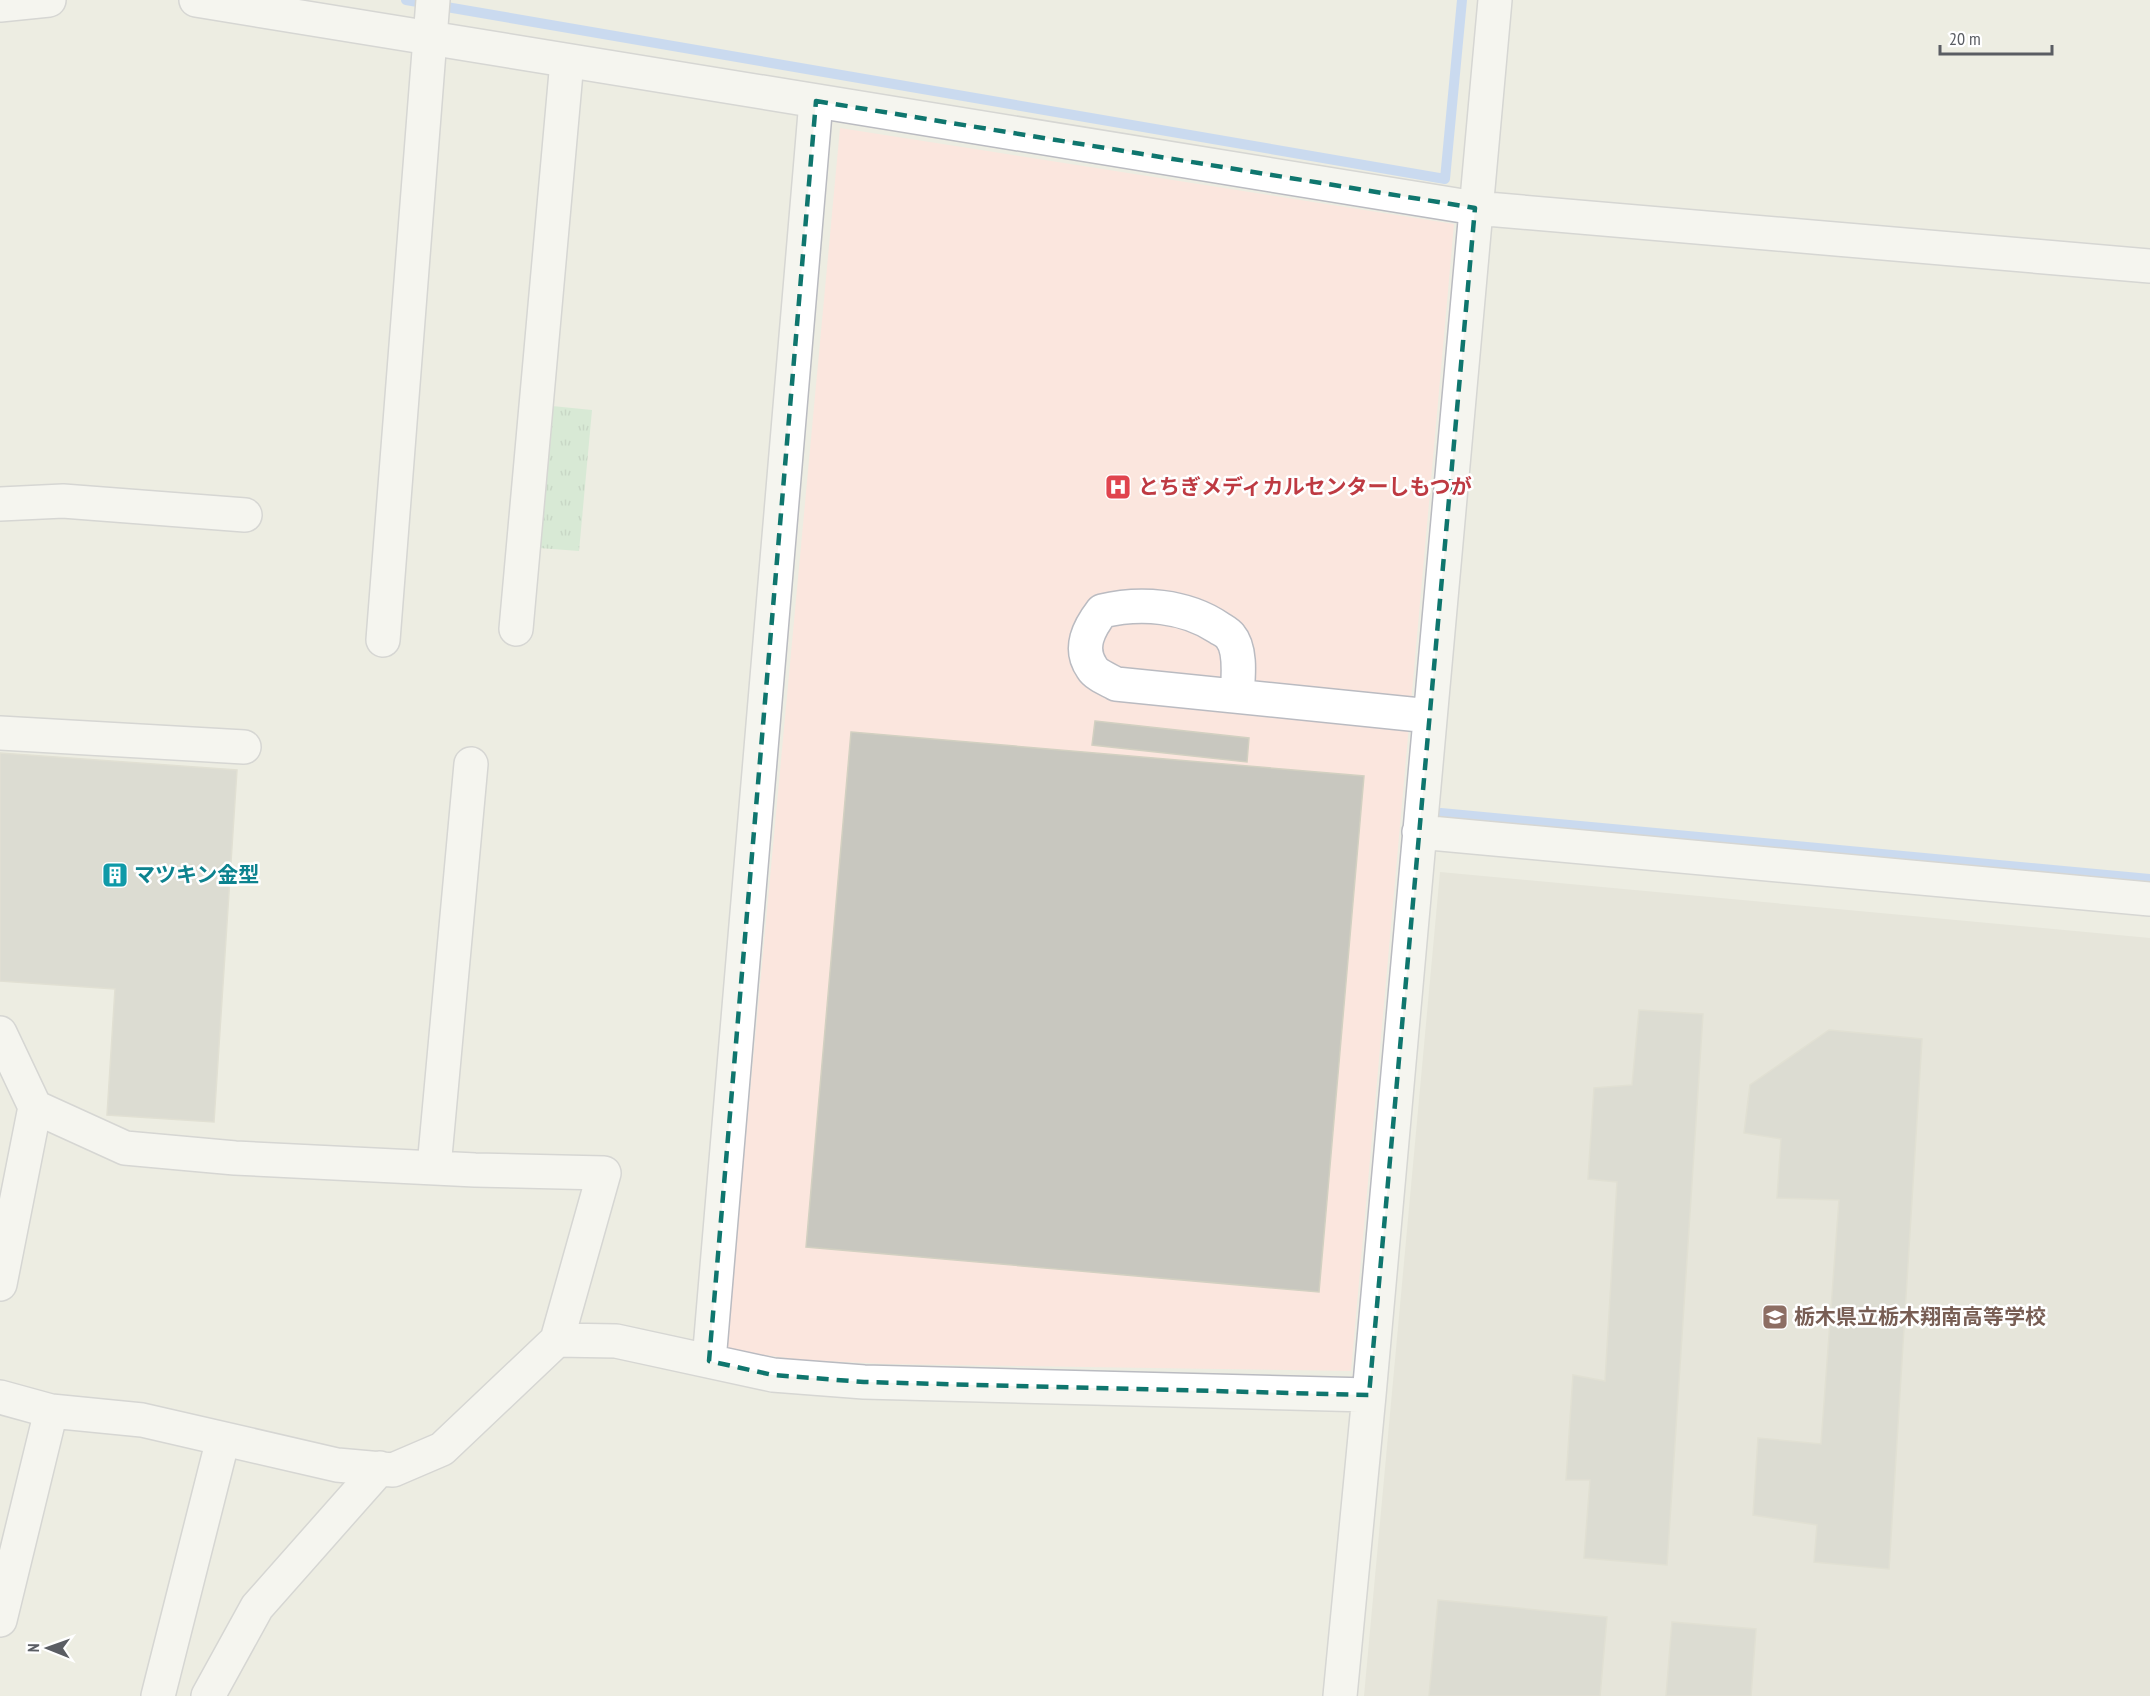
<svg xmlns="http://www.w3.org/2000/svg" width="2150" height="1696" viewBox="0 0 2150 1696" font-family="'PT Sans Narrow','Noto Sans JP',sans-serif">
	<defs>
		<pattern id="grass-tufts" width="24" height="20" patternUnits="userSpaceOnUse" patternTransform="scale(1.5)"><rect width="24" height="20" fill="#bee5c6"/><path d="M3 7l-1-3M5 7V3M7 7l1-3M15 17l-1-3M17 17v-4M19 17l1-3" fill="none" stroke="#9dbda4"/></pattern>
	</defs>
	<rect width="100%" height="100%" fill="#edede2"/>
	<path fill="#dddcd0" d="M1440 872 2150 938V1696H1364Z"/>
	<path fill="#fbe6de" d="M840 128 1454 224 1351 1371 888 1364 803 1360 726 1350Z"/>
	<path fill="url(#grass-tufts)" d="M552 406 592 410 579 551 539 548Z"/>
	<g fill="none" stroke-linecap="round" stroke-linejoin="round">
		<path stroke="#a1c4fe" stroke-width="10" d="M406 0 1445 179 1462 0
			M1441 813 2150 879"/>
	</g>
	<path fill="#c8c7bf" stroke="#d2d0c1" stroke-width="1.5" d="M1095 721 1249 738 1247 762 1092 745Z
		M851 732 1364 776 1319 1292 806 1247Z
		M0 753 237 770 214 1122 107 1115 115 989 0 981Z
		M1639 1010 1703 1014 1667 1565 1584 1558 1590 1480H1566L1573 1375 1605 1381 1617 1182 1588 1179 1594 1088 1632 1085Z
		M1829 1030 1922 1039 1889 1569 1814 1562 1817 1525 1753 1515 1758 1438 1821 1444 1839 1200 1777 1198 1781 1139 1744 1133 1750 1085Z
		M1438 1600 1607 1617 1600 1696H1429Z
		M1672 1622 1756 1629 1751 1696H1666Z"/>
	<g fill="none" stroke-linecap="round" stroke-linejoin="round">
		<defs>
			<path id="minor" d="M196 0 1475 208 2150 266
				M0 5 49 0
				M0 504 63 501 245 515
				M516 629 567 61
				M383 640 433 0
				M1237 696C1238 679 1242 650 1230 636 1228 633 1222 630 1219 628 1185 605 1140 602 1102 611 1089 628 1078 648 1092 668 1096 675 1109 680 1116 684L1430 716
				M0 733 244 747
				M1419 832 2150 899
				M0 1033 35 1107 125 1148 235 1158 475 1170 604 1173 557 1340 442 1449 393 1470 337 1465 142 1420 51 1411 0 1397
				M434 1167 471 764
				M0 1284 35 1107
				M557 1340 616 1341 773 1375 864 1382 1369 1395
				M709 1361 816 101
				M0 1620 51 1411
				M158 1696 223 1439
				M208 1696 257 1607 380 1468
				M1340 1696 1369 1395 1495 0"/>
		</defs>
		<use href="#minor" stroke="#babbc1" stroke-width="36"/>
		<use href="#minor" stroke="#fff" stroke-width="33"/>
	</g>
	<path d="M0 0H2150V1696H0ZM816 101 1475 208 1369 1395 864 1382 773 1375 709 1361Z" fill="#edede2" fill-opacity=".55" fill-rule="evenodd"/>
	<path fill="none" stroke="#0f766e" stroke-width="4.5" stroke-dasharray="12 8" stroke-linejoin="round" d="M816 101 1475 208 1369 1395 864 1382 773 1375 709 1361Z"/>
	<defs>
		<symbol id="hospital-square" viewBox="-11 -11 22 22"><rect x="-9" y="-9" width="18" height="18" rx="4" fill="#e0444e" stroke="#fff"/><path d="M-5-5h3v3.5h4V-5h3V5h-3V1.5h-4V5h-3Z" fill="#fff"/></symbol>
		<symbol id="building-square" viewBox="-11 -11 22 22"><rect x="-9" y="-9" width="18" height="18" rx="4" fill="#0f9aa8" stroke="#fff"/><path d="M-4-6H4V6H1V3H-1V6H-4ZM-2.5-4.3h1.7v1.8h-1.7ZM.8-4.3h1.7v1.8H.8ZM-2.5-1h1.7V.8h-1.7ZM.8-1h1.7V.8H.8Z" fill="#fff"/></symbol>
		<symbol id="school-square" viewBox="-11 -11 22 22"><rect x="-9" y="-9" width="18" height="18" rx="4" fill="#8d6e63" stroke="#fff"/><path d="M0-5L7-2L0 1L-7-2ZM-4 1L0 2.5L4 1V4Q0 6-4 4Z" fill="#fff"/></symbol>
	</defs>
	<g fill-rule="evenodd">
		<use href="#hospital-square" x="1103" y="472" width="30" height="30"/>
		<use href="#building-square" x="100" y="860" width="30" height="30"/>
		<use href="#school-square" x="1760" y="1302" width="30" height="30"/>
	</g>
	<g text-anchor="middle" stroke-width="5" stroke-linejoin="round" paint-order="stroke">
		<g font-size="21" font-weight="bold" fill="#be3a42" stroke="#fff" text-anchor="start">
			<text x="1138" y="494">とちぎメディカルセンターしもつが</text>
		</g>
		<g font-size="21" font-weight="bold" fill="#0d838f" stroke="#fff" text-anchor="start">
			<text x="134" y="882">マツキン金型</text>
		</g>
		<g font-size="21" font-weight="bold" fill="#785e54" stroke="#fff" text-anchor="start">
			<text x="1794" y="1324">栃木県立栃木翔南高等学校</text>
		</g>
	</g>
	<g transform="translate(48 1648) rotate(271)" stroke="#ffffff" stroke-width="4.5" paint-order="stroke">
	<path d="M0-4.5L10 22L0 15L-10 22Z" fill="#5a5d63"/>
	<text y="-9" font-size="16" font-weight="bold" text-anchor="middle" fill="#5a5d63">N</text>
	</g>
	<path d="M1940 45v9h112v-9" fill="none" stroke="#5a5d63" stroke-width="3"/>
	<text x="1949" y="45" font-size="18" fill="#5a5d63" stroke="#ffffff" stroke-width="4.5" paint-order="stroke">20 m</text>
</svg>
